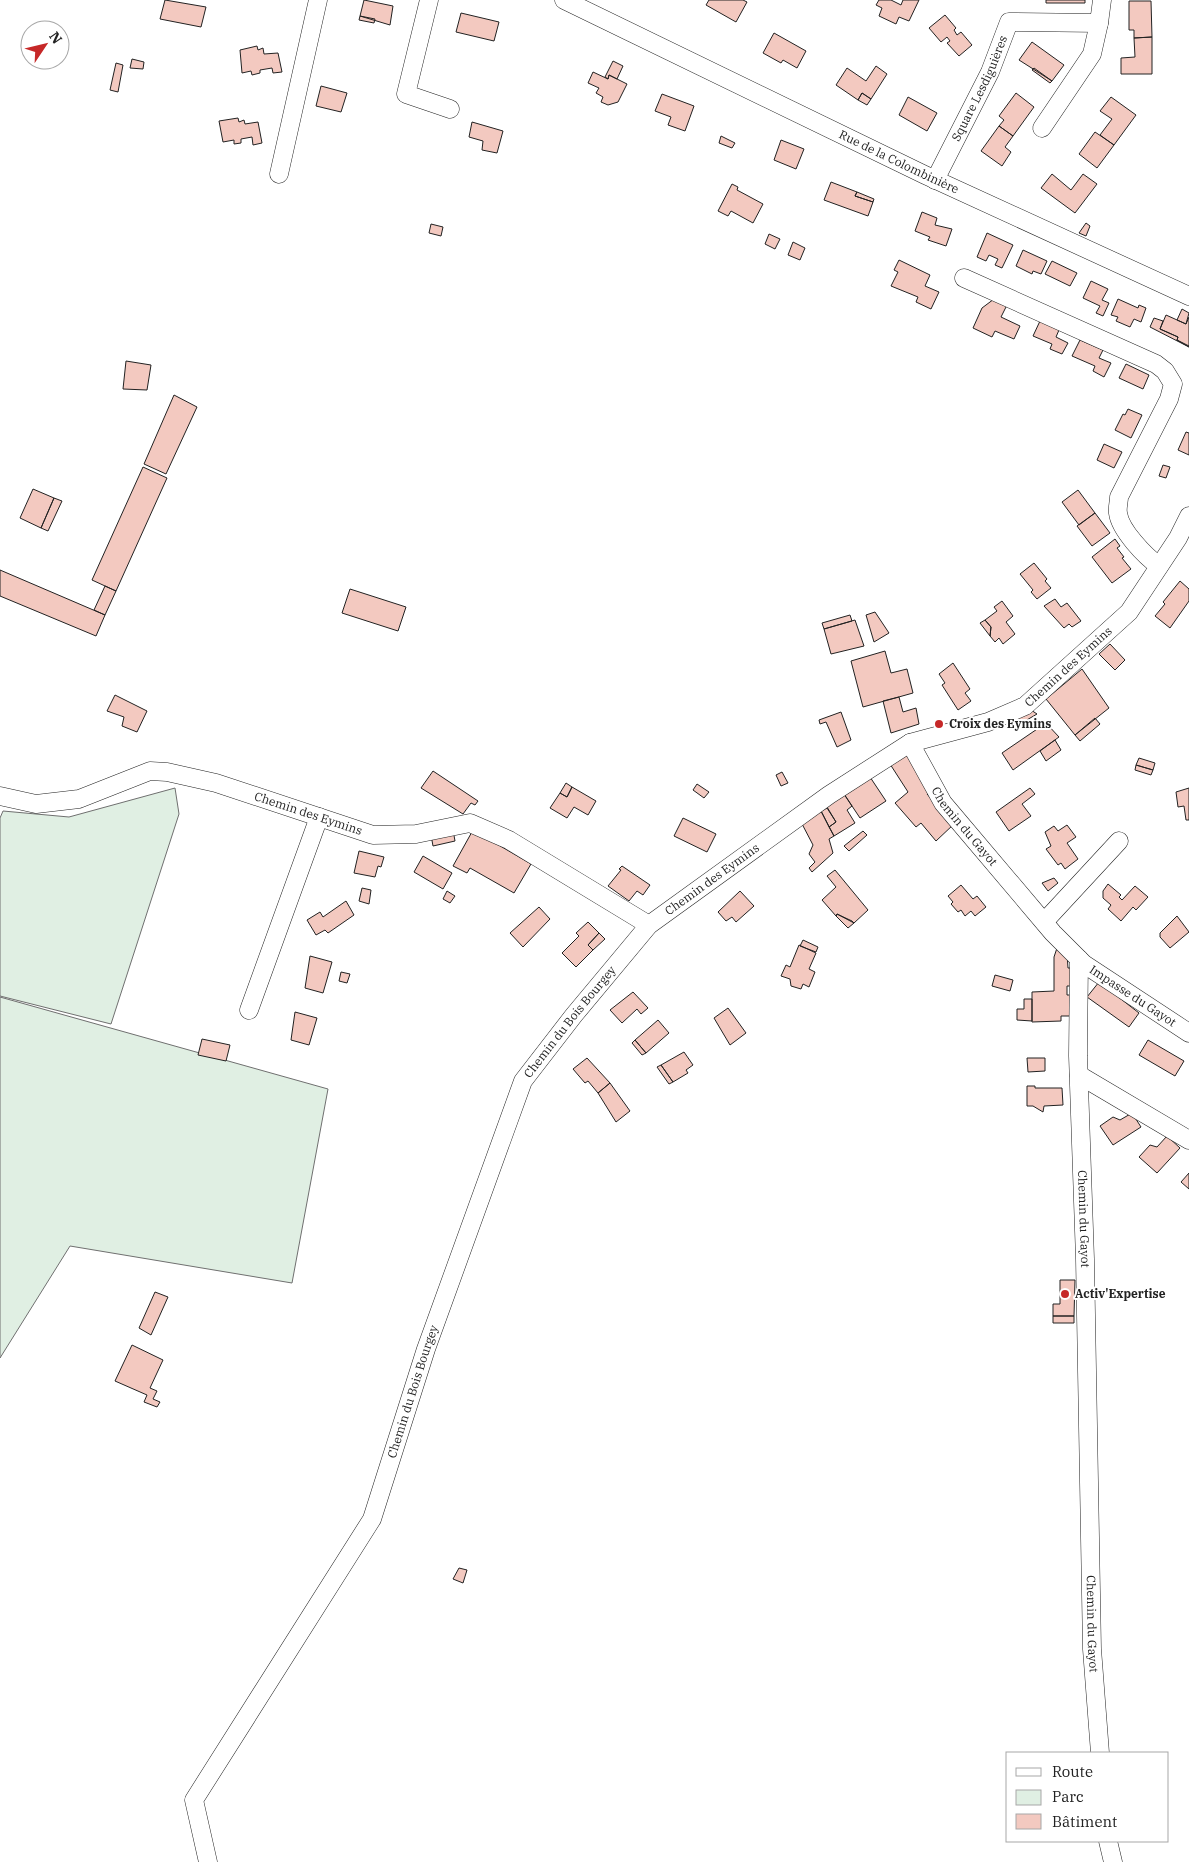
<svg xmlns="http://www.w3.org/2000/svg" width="1189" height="1862" viewBox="0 0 1189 1862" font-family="'IBM Plex Serif',serif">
	<rect width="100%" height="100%" fill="#fff"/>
	<path fill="#e0efe3" stroke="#6f6f6f" d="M175 788 179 814 111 1024 0 996V818L3 811 69 817Z
		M0 997 328 1089 292 1283 70 1246 0 1358Z"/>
	<path fill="#f3c9c0" stroke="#222" d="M165 0 206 7 201 27 160 19Z
		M364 0 393 6 390 25 360 16Z
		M709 0H743L747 2 736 22 706 5Z
		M879 0H891L901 5 903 0H919L909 21 899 17 896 24 879 16 882 8 876 5Z
		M1046 0H1085V3H1046Z
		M1129 1H1151L1152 37 1134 38V30H1129Z
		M461 13 499 22 494 41 456 32Z
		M945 15 956 28 954 30 957 35 961 32 972 45 959 56 947 43 950 41 947 37 941 42 929 28Z
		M360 16 375 19 374 23 359 20Z
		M774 33 806 51 797 68 783 60 781 63 763 53Z
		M1152 37V74H1121V58L1135 57 1134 38Z
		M1032 42 1064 65 1052 81 1019 60Z
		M257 46 258 50 263 48 264 54 278 53 282 72 273 73 272 68 260 70V73L252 75 251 71 242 73 240 50Z
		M132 59 144 62 143 69 130 68Z
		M613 61 623 66 617 79 609 75 608 79 605 77Z
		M116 63 123 65 118 92 110 90Z
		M876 66 887 74 871 99 862 93 858 100 836 85 847 68 866 81Z
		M1034 68 1052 81 1050 83 1032 70Z
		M593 72 608 79 609 75 627 84 618 102 608 105 601 102 603 97 596 93 599 88 588 83Z
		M321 86 347 93 341 112 316 106Z
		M862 93 871 99 867 105 858 100Z
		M1016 93 1034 107 1013 136 999 126 1004 120 999 116Z
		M662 94 694 106 685 131 668 125 671 117 655 111Z
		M908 97 937 113 927 131 899 115Z
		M1111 97 1136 115 1114 145 1100 135 1112 119 1100 111Z
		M238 118 239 122 244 120 245 124 258 122 262 143 253 145 252 137 241 139V143L234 144V140L223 142 219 121Z
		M472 122 503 131 497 153 482 150 483 141 469 137Z
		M999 126 1013 136 1005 147 1011 152 1002 166 981 151Z
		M1095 132 1114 145 1097 168 1079 154Z
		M721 136 735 143 732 148 719 143Z
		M781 140 804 149 796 169 774 160Z
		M1052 174 1071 190 1083 174 1097 184 1075 213 1041 188Z
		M831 182 857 192 855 196 873 202 868 216 824 200Z
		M732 184 738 187 737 190 763 204 753 223 731 211 728 216 718 211Z
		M857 192 874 199 873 202 855 196Z
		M922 212 937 218 935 225 952 229 946 246 928 240 930 237 915 231Z
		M1086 223 1090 226 1086 236 1079 233Z
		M431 224 443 227 441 236 429 233Z
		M987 233 1013 245 1002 268 995 265 998 259 989 255 986 261 977 257Z
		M769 234 780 239 775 249 765 244Z
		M793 242 805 248 800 260 788 255Z
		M1023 250 1047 261 1041 274 1033 271 1032 274 1016 266Z
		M899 260 930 275 925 286 939 292 931 309 916 302 918 297 891 286 898 272 894 270Z
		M1052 261 1077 273 1070 286 1045 274Z
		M1091 281 1108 289 1102 300 1109 303 1103 316 1096 313 1100 306 1083 298Z
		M994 299 1007 305 1001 317 1020 326 1014 339 995 331 992 337 973 328 982 308Z
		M1118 299 1138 308 1139 305 1146 308 1141 322 1134 319 1130 327 1116 321 1118 317 1111 315Z
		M1182 309 1189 313 1186 324 1177 320Z
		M1166 315 1186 324 1189 317V346L1177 340 1178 337 1160 329Z
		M1154 318 1163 321 1160 329 1178 337 1177 340 1189 347 1150 327Z
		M1040 321 1059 330 1056 337 1068 343 1062 354 1050 349 1052 344 1033 336Z
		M1080 340 1103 350 1099 358 1111 363 1104 377 1093 371 1095 366 1072 356Z
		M126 361 151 365 147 390 123 389Z
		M1126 364 1149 375 1143 389 1119 378Z
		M174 395 197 407 166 474 144 464Z
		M1128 409 1142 415 1131 438 1115 430 1123 414 1125 415Z
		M1186 432 1189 433V455L1178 450Z
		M1104 444 1122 452 1114 468 1097 460Z
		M1163 465 1170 467 1166 478 1159 476Z
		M143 467 167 478 116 591 92 580Z
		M33 489 54 498 41 528 20 518Z
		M1078 490 1095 513 1079 525 1062 502Z
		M54 498 62 501 48 531 41 528Z
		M1095 513 1110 533 1092 546 1077 526Z
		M1115 539 1120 546 1117 548 1124 557 1122 558 1131 569 1112 583 1092 557Z
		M1034 563 1047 579 1045 581 1051 588 1037 599 1031 592 1033 590 1020 574Z
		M0 570 105 615 96 636 0 596Z
		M1180 581 1189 589V601L1170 628 1155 616 1165 604 1163 602Z
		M105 586 116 591 105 615 94 610Z
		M350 589 406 607 398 631 342 613Z
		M1055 599 1061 607 1067 603 1081 621 1072 627 1069 624 1064 628 1044 606Z
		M1002 601 1013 616 1006 622 1015 634 1003 644 999 638 995 642 990 636 991 627 985 620 997 611 994 607Z
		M875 612 889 633 874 642 866 615Z
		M850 615 852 621 824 629 822 623Z
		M855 620 864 646 831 654 824 629Z
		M985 620 991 627 990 636 980 623Z
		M1110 644 1125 660 1115 670 1099 654Z
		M885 651 891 673 907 669 913 693 863 707 851 661Z
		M953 663 970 689 965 693 971 701 958 710 942 685 945 683 939 674Z
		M1082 669 1109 708 1075 735 1046 699Z
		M115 695 147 711 137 732 122 726 124 717 107 711Z
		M899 697 903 712 916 708 919 724 891 733 883 701Z
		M1031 710 1037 714 1020 724 1017 718Z
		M841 712 851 740 837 747 826 722 820 724 819 720Z
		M1095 718 1100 724 1080 741 1075 735Z
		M1046 723 1059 737 1013 770 1002 753Z
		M1055 740 1061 750 1046 761 1040 751Z
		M907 753 931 791 927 794 954 824 936 841 921 823 916 827 895 803 908 792 890 764Z
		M1139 758 1155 763 1153 770 1136 765Z
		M1136 765 1153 770 1151 775 1135 770Z
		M433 771 478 801 475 805 471 803 463 814 421 788Z
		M782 772 788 783 781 786 776 775Z
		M870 777 886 801 860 818 844 794Z
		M566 783 572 787 567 797 560 793Z
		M697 784 709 792 704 798 693 790Z
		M572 787 596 801 588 815 574 807 567 818 550 808 560 793 567 797Z
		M1030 788 1035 794 1022 804 1031 816 1009 831 996 812Z
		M1189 788V820H1186L1184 806 1178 807 1176 792Z
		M844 794 852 806 847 810 855 823 834 836 829 827 836 822 827 807Z
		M827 808 836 822 829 827 821 811Z
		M821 811 834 836 829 839 833 853 812 872 809 868 815 862 809 854 813 845 801 822Z
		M683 818 716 834 707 852 674 836Z
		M1067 825 1076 837 1067 843 1078 859 1065 869 1061 863 1058 865 1046 849 1051 846 1045 832 1054 826 1058 831Z
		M453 830 455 841 433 846 431 835Z
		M473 830 531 864 514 893 470 868 467 873 453 866Z
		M863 831 867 835 849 851 844 846Z
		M359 851 384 857 381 867 378 866 375 877 354 873Z
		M423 856 452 873 443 889 414 872Z
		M622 866 650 885 643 895 637 891 629 901 608 886 621 870 619 869Z
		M835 870 868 910 854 923 837 914 836 916 822 900 836 887 827 876Z
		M1054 878 1058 883 1048 891 1042 883Z
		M1108 884 1121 895 1119 897 1122 900 1135 886 1148 897 1136 910 1133 907 1121 921 1108 909 1111 905 1103 898V891Z
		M961 885 973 899 977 896 986 907 975 916 971 911 965 916 961 910 958 912 951 904 953 902 948 896Z
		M362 888 371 890 369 904 359 901Z
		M447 891 455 896 450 903 443 899Z
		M740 891 754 906 736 922 732 917 726 921 718 912Z
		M346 901 354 915 328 933 325 930 316 935 307 920 320 912 323 917Z
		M539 907 550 919 523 947 510 933Z
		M837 914 852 921 854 923 848 928 836 916Z
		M1177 916 1189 932 1170 948 1160 937V933Z
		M588 922 599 933 588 945 593 950 576 967 562 953 579 936 576 933Z
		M599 933 605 939 593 950 588 945Z
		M803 940 818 947 816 952 800 946Z
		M799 945 816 953 809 969 815 972 809 987 803 984 801 989 791 986 790 979 781 976 786 965 790 967Z
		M1058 945 1067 953 1068 968H1071V986H1067V995H1070L1071 1016H1061V1021L1032 1022V992L1054 991V957Z
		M310 956 332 962 323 993 305 988Z
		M341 972 350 974 347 983 339 981Z
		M995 975 1013 980 1010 991 992 986Z
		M1099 982 1139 1013 1129 1027 1087 997Z
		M633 992 648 1008 641 1014 637 1009 622 1023 610 1010Z
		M1024 999H1032V1021L1017 1020V1009H1024Z
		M728 1008 746 1033 730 1045 714 1018Z
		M295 1012 317 1018 309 1045 291 1040Z
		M658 1020 669 1033 646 1053 635 1040Z
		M202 1039 230 1045 226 1061 198 1055Z
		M635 1040 646 1053 642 1055 632 1043Z
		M1148 1040 1184 1061 1175 1076 1139 1055Z
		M684 1052 693 1065 686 1070 688 1073 673 1082 661 1065Z
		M587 1058 610 1083 598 1093 588 1081 585 1083 573 1069Z
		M1027 1058H1045V1071L1028 1072Z
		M661 1065 673 1082 669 1084 657 1067Z
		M610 1083 630 1111 616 1122 598 1093Z
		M1027 1086H1035V1088H1062L1063 1105 1044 1106 1043 1112 1033 1106H1027Z
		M1132 1113 1141 1127 1113 1145 1100 1126 1113 1117 1120 1120Z
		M1167 1136 1180 1148 1157 1173 1139 1157 1150 1145 1157 1147Z
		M1189 1173V1189L1181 1182Z
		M1060 1280H1075L1074 1316H1053V1304H1060Z
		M155 1292 168 1297 151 1335 139 1328Z
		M1053 1316H1074V1323H1053Z
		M132 1345 163 1360 150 1388 157 1391 153 1399 160 1402 157 1407 144 1402 147 1395 115 1381Z
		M459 1568 467 1570 463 1583 453 1579Z"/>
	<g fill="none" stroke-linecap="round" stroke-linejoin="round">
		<defs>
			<g id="minor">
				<path d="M429 0 406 94 450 109"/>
				<path id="s1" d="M564 0 925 175 1189 296"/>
				<path d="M1042 128 1092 54 1099 23"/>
				<path d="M279 174 318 0"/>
				<path id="s2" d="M935 180 990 72 1009 22 1099 23 1102 0"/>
				<path d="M964 278 1156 364 1165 371 1173 384 1169 399 1119 497C1119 502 1117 508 1118 513 1120 530 1145 556 1159 566"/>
				<path id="s3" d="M910 743 943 803 1053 933 1084 964 1189 1033"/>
				<path id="s4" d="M0 796 36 804 79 799 150 771 167 772 216 783 373 835 416 834 470 823 509 840 649 925"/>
				<path d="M1044 922 1119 841"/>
				<path id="s5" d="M1079 959 1078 1056 1085 1259 1092 1649 1100 1753"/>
				<path d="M249 1010 319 817"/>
				<path d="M1079 1075 1189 1140"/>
				<path d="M1108 1841 1113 1862"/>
				<path id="s6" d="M208 1862 194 1800 372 1519 426 1349 523 1081 574 1015 649 925 829 795 910 743 988 722 1025 706 1129 612 1178 538 1189 516"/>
			</g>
		</defs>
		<use href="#minor" stroke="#222" stroke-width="19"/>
		<use href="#minor" stroke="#fff" stroke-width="18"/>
	</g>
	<g fill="#c62828" stroke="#fff" stroke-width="2">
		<circle cx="939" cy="724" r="5"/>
		<circle cx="1065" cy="1294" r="5"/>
	</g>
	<g text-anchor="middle" stroke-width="4" stroke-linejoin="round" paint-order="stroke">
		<g font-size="12" fill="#222" stroke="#fff">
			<text dy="4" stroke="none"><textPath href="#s2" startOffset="102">Square Lesdiguières</textPath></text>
			<text dy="4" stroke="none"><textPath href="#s1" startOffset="372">Rue de la Colombinière</textPath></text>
			<text dy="4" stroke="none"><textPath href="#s6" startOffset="1558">Chemin des Eymins</textPath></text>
			<text dy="4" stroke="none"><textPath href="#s4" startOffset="321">Chemin des Eymins</textPath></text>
			<text dy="4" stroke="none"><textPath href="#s3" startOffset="100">Chemin du Gayot</textPath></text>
			<text dy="4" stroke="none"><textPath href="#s6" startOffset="1138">Chemin des Eymins</textPath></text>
			<text dy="4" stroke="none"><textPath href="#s3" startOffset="341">Impasse du Gayot</textPath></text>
			<text dy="4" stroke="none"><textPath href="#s6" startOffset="935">Chemin du Bois Bourgey</textPath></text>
			<text dy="4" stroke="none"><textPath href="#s5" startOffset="260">Chemin du Gayot</textPath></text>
			<text dy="4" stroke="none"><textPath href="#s6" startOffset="530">Chemin du Bois Bourgey</textPath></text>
			<text dy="4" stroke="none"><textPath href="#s5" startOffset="665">Chemin du Gayot</textPath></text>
		</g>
		<g font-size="12" font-weight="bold" fill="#222" stroke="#fff" text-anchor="start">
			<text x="949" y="728">Croix des Eymins</text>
			<text x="1075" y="1298">Activ'Expertise</text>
		</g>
	</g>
	<rect x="1006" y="1752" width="162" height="90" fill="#ffffff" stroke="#a7a7a7"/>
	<rect x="1016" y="1768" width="25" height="8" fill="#ffffff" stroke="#a7a7a7"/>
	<text x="1052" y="1777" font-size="15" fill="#222222">Route</text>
	<rect x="1016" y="1790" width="25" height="15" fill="#e0efe3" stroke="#a7a7a7"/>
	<text x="1052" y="1802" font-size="15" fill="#222222">Parc</text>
	<rect x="1016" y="1814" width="25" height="15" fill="#f3c9c0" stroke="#a7a7a7"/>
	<text x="1052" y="1827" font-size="15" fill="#222222">Bâtiment</text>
	<g transform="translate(45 45) rotate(55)"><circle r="24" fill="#ffffff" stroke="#a7a7a7"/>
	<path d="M0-4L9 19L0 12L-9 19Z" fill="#c62828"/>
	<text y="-8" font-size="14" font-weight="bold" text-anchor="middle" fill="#222222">N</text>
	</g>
</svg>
